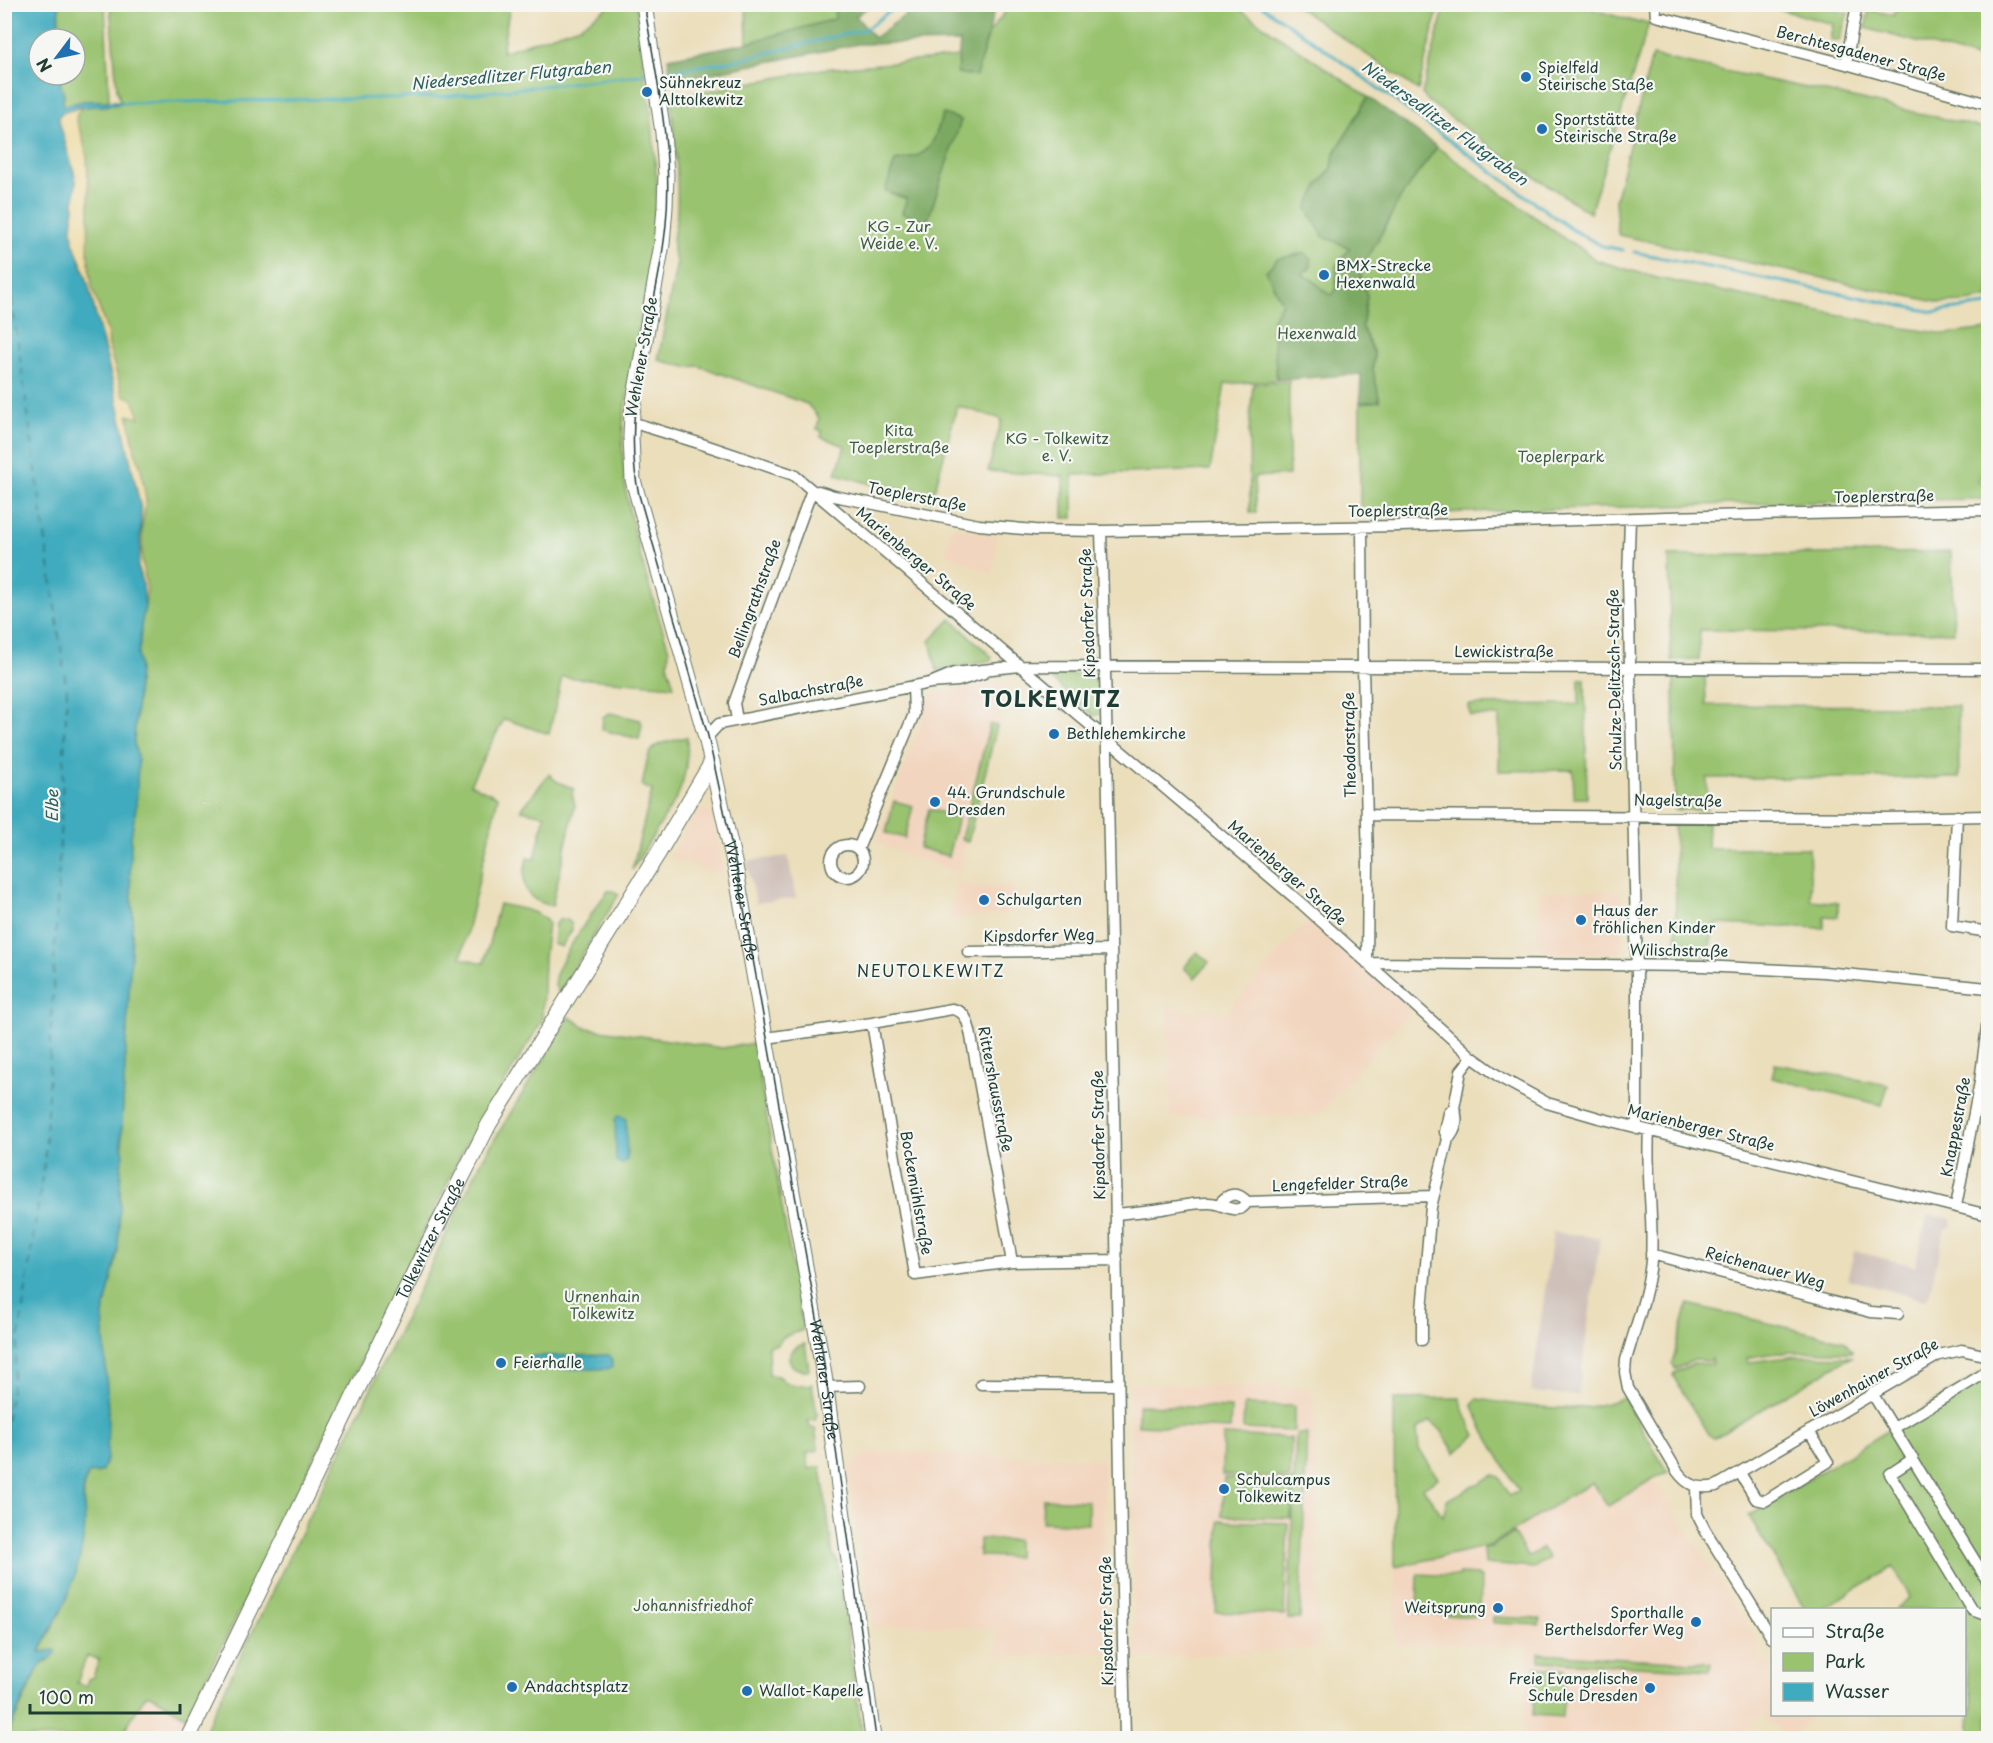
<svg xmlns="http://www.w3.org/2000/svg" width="1993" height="1743" viewBox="0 0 1993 1743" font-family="'Playpen Sans',sans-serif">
	<rect width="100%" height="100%" fill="#f6f6f2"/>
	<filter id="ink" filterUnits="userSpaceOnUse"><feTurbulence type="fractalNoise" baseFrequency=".0167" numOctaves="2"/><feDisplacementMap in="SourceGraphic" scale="12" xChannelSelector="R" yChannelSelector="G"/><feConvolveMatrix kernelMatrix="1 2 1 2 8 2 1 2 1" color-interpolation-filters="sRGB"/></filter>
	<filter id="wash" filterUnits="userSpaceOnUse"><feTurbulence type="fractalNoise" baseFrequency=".008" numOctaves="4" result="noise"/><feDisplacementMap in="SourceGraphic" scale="24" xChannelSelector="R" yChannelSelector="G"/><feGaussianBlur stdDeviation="1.35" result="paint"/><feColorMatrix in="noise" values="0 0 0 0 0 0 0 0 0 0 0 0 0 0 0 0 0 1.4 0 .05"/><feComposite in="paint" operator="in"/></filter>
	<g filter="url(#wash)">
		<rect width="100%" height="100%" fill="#ebdebb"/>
		<path fill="#f2d5be" d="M952 527 997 535 993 575 946 553Z
			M1002 681 1004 683 999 702 1003 703 959 874 876 843 923 717 926 703 925 696Z
			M699 808 712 814 724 874 696 868 697 865 669 857Z
			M958 881 983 887H1013L1014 913 949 919Z
			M1622 890 1623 949 1621 953H1539L1540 891Z
			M1313 915 1415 1005 1320 1114 1170 1118 1168 1006 1199 1015 1202 1008 1226 1013Z
			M1130 1384 1310 1388 1313 1397 1315 1441 1318 1648 1134 1659Z
			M877 1452 1103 1459 1107 1651 1004 1657 997 1652V1629L906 1625 873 1629 848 1470 861 1457Z
			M1654 1478 1759 1645 1760 1662 1772 1663V1714L1813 1715 1791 1738H1789L1762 1715 1739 1738H1524L1530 1648 1452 1643 1396 1646 1395 1567 1489 1546 1592 1482 1608 1506Z
			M146 1695 153 1696 186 1717 176 1738H116L117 1736 120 1737Z"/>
		<path fill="#cfc1ba" d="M788 856 796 898 756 903 747 861Z
			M1928 1214 1950 1219 1953 1225 1944 1231 1929 1295 1925 1300 1847 1279 1854 1251 1915 1266Z
			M1553 1232 1600 1238 1578 1396 1531 1392Z"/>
		<path fill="#9ac370" stroke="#5c8052" stroke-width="1.5" fill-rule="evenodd" d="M1011 4 1233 5 1368 97 1334 154 1332 168 1319 184 1307 208 1323 236 1350 248 1336 266V290L1332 295C1317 289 1318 280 1305 276L1302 272 1308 270 1311 266V259L1305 253 1278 259 1266 271 1282 303 1272 320 1277 380 1225 384 1210 470 1073 475V518H1063V476L988 471 1002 419 957 406 932 501 836 474 845 446 821 437 822 431 817 429 819 418 807 404 699 366 686 367 658 360 677 262C668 248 676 229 677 213 679 174 674 136 671 98L822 69 959 57 958 73 976 76 989 33ZM943 114 961 120 927 222 902 213 907 199 885 191 895 161C932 156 932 146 943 114Z
			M59 5H105L109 101H84L61 106 64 95 58 75H75V39H58Z
			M110 5H510L502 52 580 26 611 5H636L645 78 651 109 657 184 651 262 624 414C615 494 646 574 669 650L668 667 674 686 562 677 549 734 504 719 470 784 498 797 461 958 484 963 499 904C514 908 539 909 548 923L544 958 542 1021 463 1151 242 1606 186 1717 153 1696 146 1695 120 1737 6 1738 38 1670 41 1663 47 1662 54 1650 40 1653 62 1609 73 1577 84 1510V1486L88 1474 95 1473 108 1413 103 1315 118 1251 121 1165C125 1156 121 1133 122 1122L133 914 130 873 131 837 136 807 138 761 134 742 139 668 138 653 140 644 141 626 147 590 142 559V526L146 501 141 469 135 451 128 415 139 418 123 396 109 348 108 334 92 287 88 254 89 200 87 157 82 135 76 120 77 113 83 107 122 103 120 101 117 89ZM87 1655 99 1660 93 1677 88 1679 86 1686 77 1683Z
			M746 5H834L835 19 747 43Z
			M1295 5H1439L1418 90Z
			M1445 5H1577L1640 23 1641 21 1649 23 1590 213 1505 157 1429 102 1422 94Z
			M1763 5H1819V6L1848 13 1839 41 1830 39 1833 24Z
			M1896 5H1988V61L1865 28 1869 10 1894 15Z
			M1652 56 1840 95 1988 129V298L1966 302 1941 303 1618 235 1615 201Z
			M1437 147 1568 241 1583 249 1595 260 1657 278 1904 328 1946 334 1988 329V467L1977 482H1988V499C1779 502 1570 508 1360 516V403L1379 401 1373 369 1374 354 1362 327 1367 296 1360 273 1401 197Z
			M1289 382V475L1254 477 1256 513H1250L1249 431 1253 384Z
			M1951 552 1954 632 1700 630 1699 659 1671 660 1669 556Z
			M951 619 992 657 991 660 937 671 930 641Z
			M1054 673 1083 675 1085 677 1096 678 1099 684V714L1094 716 1051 679V675Z
			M1674 673H1705L1706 705 1958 706 1959 778H1707V810H1675Z
			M1579 679H1585L1587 798H1574L1573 770 1499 771V716H1470L1469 705 1579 704Z
			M610 713 640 720 642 724 639 739 602 730 603 717Z
			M990 724 997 726 968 841 961 839Z
			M687 737C688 759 686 777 677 797L632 870 652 790 642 786C651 744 644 747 687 737Z
			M549 774 556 781 574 789 572 794 575 805 552 906C522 899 521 885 527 858L535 859 545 815 521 810Z
			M894 801 913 806 905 838 886 833Z
			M929 809 958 817 948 856 919 848Z
			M1674 821 1708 822 1707 848H1809L1811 900 1838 903V917L1824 916V928L1715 924 1707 957 1677 958Z
			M608 891H613L619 894 559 993C556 989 554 985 555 980 555 965 597 905 608 891Z
			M566 919 571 923 572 930 561 947 553 944 555 924 559 920Z
			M1197 952 1209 962 1195 978 1184 968Z
			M569 1017 587 1028 722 1048 754 1043 803 1330 783 1337 777 1345 768 1346 769 1375 778 1376C787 1387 799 1386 812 1384L817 1414 815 1420 808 1421 810 1427 815 1428 818 1448 817 1450 807 1453 809 1469 821 1467 833 1555 837 1561 863 1738H201L482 1160Z
			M1775 1064 1888 1085 1882 1105 1772 1078Z
			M1688 1304 1844 1341 1852 1351 1851 1352C1816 1352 1781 1350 1747 1358L1749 1362 1797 1356 1851 1357 1714 1438 1708 1434 1673 1376 1674 1373 1693 1364H1712V1358L1711 1361 1694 1360 1676 1369 1672 1364Z
			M805 1344 809 1370C799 1370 790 1369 789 1357 793 1348 796 1346 805 1344Z
			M1988 1369V1738H1969L1972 1700 1965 1661 1964 1610 1896 1609 1910 1597 1893 1567 1821 1609H1805L1749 1516Z
			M1460 1398 1466 1416 1476 1435 1455 1453 1441 1430 1429 1421 1417 1430 1419 1449 1438 1478 1423 1488 1443 1516 1447 1500 1494 1475 1499 1477 1510 1496 1519 1491 1485 1433 1472 1404 1477 1399C1513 1404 1551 1411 1588 1407 1601 1406 1612 1401 1624 1398L1668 1473 1654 1478 1608 1506 1592 1482 1489 1546 1395 1567 1394 1399Z
			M1138 1405 1231 1408 1230 1429 1138 1425Z
			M1244 1405 1294 1406V1431L1243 1429Z
			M1296 1434H1307L1300 1619H1288Z
			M1223 1435 1291 1438 1290 1478 1222 1475Z
			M1224 1478 1293 1481 1291 1518 1222 1516Z
			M1043 1499 1088 1501V1524L1042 1522Z
			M1219 1521 1288 1523 1284 1615 1216 1612Z
			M1513 1533 1528 1557 1542 1548 1549 1558 1534 1568 1485 1564 1484 1548 1491 1547Z
			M979 1539 1017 1540V1557L979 1556Z
			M1418 1574 1459 1576V1574L1478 1575V1577H1481L1480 1615H1476V1617L1417 1613Z
			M1493 1617 1541 1619 1540 1625 1493 1623Z
			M1539 1653 1711 1663 1710 1670 1539 1661Z
			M1536 1667 1565 1669 1562 1717 1533 1715Z"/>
		<path fill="#7ba962" stroke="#4d734b" stroke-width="1.5" d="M834 5H871L856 16 874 38 919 5H996L976 76 957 73 960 42 858 44 672 81 668 58 747 43 835 19Z
			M1368 97 1437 147 1401 197 1360 273 1367 296 1362 327 1374 354 1373 369 1380 401 1360 403 1361 374 1277 380 1272 320 1282 303 1266 271 1277 259 1305 253 1311 259V266L1308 270 1302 272 1304 276C1318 280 1318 289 1332 295L1336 290V266L1350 248 1323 236 1307 208 1319 184 1332 168 1334 155Z
			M943 114 961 120 927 222 902 213 907 199 885 191 895 161C932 156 932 146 943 114Z"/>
		<path fill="#eeda9e" stroke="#868c69" stroke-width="1.5" d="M83 107 77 113 76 120 82 135 87 157 89 200 88 254 92 287 108 334 109 348 123 395 133 399 140 418 128 415 135 451 141 469 146 501 142 526V559L147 590 145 606 143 585 137 568 140 551 141 510 118 404 86 276 73 242 72 229 76 181 73 167 62 136 58 116 64 112Z"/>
		<path fill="#3fabbe" stroke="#2f7479" stroke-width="1.5" d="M59 4 58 39H39V75H58L64 95 62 106 84 101H120L123 102C104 111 73 100 58 117L76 181 72 229 73 242 86 276 118 404 141 510 140 551 138 568 143 585 145 606 141 626 140 644 138 653 139 667 134 742 138 761 136 807 131 837 130 873 133 914 121 1141 124 1155 121 1165 118 1251 103 1315 108 1413 107 1458 102 1471 97 1474 91 1472C77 1484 86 1509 85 1525 83 1553 73 1586 61 1611 54 1624 45 1638 40 1652L55 1650 56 1652C52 1661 43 1660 39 1668 26 1690 16 1715 6 1738H5L4 5Z
			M620 1115 626 1119 627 1160 622 1164 616 1161 615 1119Z
			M609 1355 612 1358V1366L608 1369H531L528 1367V1358L531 1356Z"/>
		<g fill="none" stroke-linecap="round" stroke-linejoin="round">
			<path stroke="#3fabbe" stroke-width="3" d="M1259 4 1323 48 1571 229 1602 246 1623 250
				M658 73 742 59 866 29 899 4
				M120 103 440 97 649 74
				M1634 252 1933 312 1988 305"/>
			<path stroke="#295e5d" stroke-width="1.5" stroke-dasharray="8 6" stroke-linecap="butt" d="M4 244 67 691 45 1157 4 1440"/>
		</g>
	</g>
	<g filter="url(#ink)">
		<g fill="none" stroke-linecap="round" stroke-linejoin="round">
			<defs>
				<path id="street" d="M1655 4 1656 16 1846 64 1988 104
					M1846 64 1857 4
					M631 422 702 444 794 475 1302 904 1472 1057 1501 1078 1547 1103 1599 1118 1988 1215
					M818 491 834 496 979 525 1035 530 1101 531 1401 526 1666 517 1988 510
					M1630 519 1628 578 1637 975V1128
					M1362 527 1363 667 1368 862 1367 963 1702 966 1824 972 1988 988
					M1101 531C1114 933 1116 1336 1125 1738
					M930 683 954 673 1020 666 1988 669
					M737 720 734 703 812 490
					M707 741 708 736 719 724 930 683 958 681 984 673
					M1367 815 1887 818 1988 816
					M1957 816 1952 926 1988 932
					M831 861a16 16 0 1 1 32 0a16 16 0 1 1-32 0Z
					M858 849 914 714 913 686
					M968 952 1111 950
					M872 1023 915 1275 1012 1262 1117 1260
					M766 1038 872 1023 952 1009C965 1011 967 1020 970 1031L1012 1262
					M1649 1131C1646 1174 1654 1218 1651 1261 1648 1294 1635 1328 1626 1360L1625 1372 1628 1388 1677 1471C1687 1485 1698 1490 1716 1486L1939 1355 1962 1350 1988 1356
					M1448 1139 1445 1132 1449 1113 1454 1108 1461 1071 1472 1057
					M1219 1204C1228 1193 1238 1191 1247 1202
					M1956 1206 1980 1082 1988 1019
					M1116 1214C1133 1212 1151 1211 1168 1208 1181 1206 1196 1202 1210 1203 1223 1203 1238 1218 1247 1202L1433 1196
					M1651 1254 1871 1312 1898 1314
					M1422 1340V1310L1431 1207 1448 1139C1456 1131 1459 1119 1454 1108
					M981 1384 1118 1385
					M825 1387 860 1386
					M1872 1393 1988 1582
					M1894 1428 1982 1375 1988 1368
					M1913 1459 1890 1474 1972 1610 1980 1613 1988 1608
					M1740 1473 1756 1499 1765 1501 1828 1462 1809 1431
					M1696 1487 1697 1514 1705 1530 1772 1638"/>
				<g id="secondary">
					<path id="s1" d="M644 4 663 133 666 174 665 207 662 244 632 413 631 437 633 480 707 741 736 871 824 1375 873 1738"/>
					<path id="s2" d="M188 1738 424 1252 489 1124 659 852 712 762"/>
				</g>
			</defs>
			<use href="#street" stroke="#667563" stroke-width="13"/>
			<use href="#secondary" stroke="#667563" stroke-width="17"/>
			<use href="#street" stroke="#fff" stroke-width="10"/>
			<use href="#secondary" stroke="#fff" stroke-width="15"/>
			<path stroke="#1f3d34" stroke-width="1.5" d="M646 4V15C658 84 673 154 666 224 658 314 619 404 639 495L708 736 738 875 820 1335 876 1738"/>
		</g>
	</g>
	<g fill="#1f6fb2" stroke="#f6f6f2" stroke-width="2">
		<circle cx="1526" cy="77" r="6"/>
		<circle cx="647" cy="92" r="6"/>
		<circle cx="1542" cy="129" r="6"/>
		<circle cx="1324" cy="275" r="6"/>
		<circle cx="1054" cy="734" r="6"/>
		<circle cx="935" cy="802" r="6"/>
		<circle cx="984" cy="900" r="6"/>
		<circle cx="1581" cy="920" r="6"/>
		<circle cx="501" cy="1363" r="6"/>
		<circle cx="1224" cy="1489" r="6"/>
		<circle cx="1498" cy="1608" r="6"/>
		<circle cx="1696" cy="1622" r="6"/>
		<circle cx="512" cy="1687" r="6"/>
		<circle cx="1650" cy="1688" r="6"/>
		<circle cx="747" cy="1691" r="6"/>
	</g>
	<g text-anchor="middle" stroke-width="4.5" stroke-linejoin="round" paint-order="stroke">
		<g font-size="15" fill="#1f3d34" stroke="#f6f6f2">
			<text transform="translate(1861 54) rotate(15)" y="5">Berchtesgadener Straße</text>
			<text transform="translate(642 357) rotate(-80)" y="5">Wehlener Straße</text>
			<text transform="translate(917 497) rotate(11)" y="5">Toeplerstraße</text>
			<text transform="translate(1884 497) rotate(-1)" y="5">Toeplerstraße</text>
			<text transform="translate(1398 511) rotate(-1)" y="5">Toeplerstraße</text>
			<text transform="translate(916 559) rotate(40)" y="5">Marienberger Straße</text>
			<text transform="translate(755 599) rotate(-70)" y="5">Bellingrathstraße</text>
			<text transform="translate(1088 613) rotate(-92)" y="5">Kipsdorfer Straße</text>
			<text x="1504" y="657">Lewickistraße</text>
			<text transform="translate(1615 680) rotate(-91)" y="5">Schulze-Delitzsch-Straße</text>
			<text transform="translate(811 691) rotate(-11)" y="5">Salbachstraße</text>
			<text transform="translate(1350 745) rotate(-91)" y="5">Theodorstraße</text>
			<text transform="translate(1678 801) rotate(1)" y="5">Nagelstraße</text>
			<text transform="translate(1287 873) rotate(41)" y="5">Marienberger Straße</text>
			<text dy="5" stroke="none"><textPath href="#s1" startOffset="915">Wehlener Straße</textPath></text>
			<text transform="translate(1039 936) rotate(-1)" y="5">Kipsdorfer Weg</text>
			<text transform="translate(1679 951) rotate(1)" y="5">Wilischstraße</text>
			<text transform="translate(995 1089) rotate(79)" y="5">Rittershausstraße</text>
			<text transform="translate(1956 1127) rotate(-79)" y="5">Knappestraße</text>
			<text transform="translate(1701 1128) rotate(14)" y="5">Marienberger Straße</text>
			<text transform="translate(1099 1135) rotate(-91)" y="5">Kipsdorfer Straße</text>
			<text transform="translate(1340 1184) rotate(-2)" y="5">Lengefelder Straße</text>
			<text transform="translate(916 1193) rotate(80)" y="5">Bockemühlstraße</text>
			<text dy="5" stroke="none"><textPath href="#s2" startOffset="555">Tolkewitzer Straße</textPath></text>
			<text transform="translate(1765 1268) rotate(15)" y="5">Reichenauer Weg</text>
			<text transform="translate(1874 1378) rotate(-29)" y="5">Löwenhainer Straße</text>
			<text dy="5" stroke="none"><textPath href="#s1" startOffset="1401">Wehlener Straße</textPath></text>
			<text transform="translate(1107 1621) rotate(-91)" y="5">Kipsdorfer Straße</text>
		</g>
		<g font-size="15" fill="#1f3d34" stroke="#f6f6f2" text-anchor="start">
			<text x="1538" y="73">Spielfeld<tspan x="1538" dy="17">Steirische Staße</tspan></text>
			<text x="659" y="88">Sühnekreuz<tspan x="659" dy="17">Alttolkewitz</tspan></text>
			<text x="1554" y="125">Sportstätte<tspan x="1554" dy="17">Steirische Straße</tspan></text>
			<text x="1336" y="271">BMX-Strecke<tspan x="1336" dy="17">Hexenwald</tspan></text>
			<text x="1066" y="739">Bethlehemkirche</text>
			<text x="947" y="798">44. Grundschule<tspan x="947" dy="17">Dresden</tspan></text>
			<text x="996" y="905">Schulgarten</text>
			<text x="1593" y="916">Haus der<tspan x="1593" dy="17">fröhlichen Kinder</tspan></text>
			<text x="513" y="1368">Feierhalle</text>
			<text x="1236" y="1485">Schulcampus<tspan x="1236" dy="17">Tolkewitz</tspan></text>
			<text x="1486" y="1613" text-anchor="end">Weitsprung</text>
			<text x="1684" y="1618" text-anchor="end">Sporthalle<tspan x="1684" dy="17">Berthelsdorfer Weg</tspan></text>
			<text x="1638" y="1684" text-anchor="end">Freie Evangelische<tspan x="1638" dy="17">Schule Dresden</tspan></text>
			<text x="524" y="1692">Andachtsplatz</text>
			<text x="759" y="1696">Wallot-Kapelle</text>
		</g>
		<g font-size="15" fill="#3e5e43" stroke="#f6f6f2">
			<text x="899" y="232">KG - Zur<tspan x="899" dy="17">Weide e. V.</tspan></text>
			<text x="1317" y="339">Hexenwald</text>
			<text x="899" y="436">Kita<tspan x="899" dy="17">Toeplerstraße</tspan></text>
			<text x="1057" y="444">KG - Tolkewitz<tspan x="1057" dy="17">e. V.</tspan></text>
			<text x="1561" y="462">Toeplerpark</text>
			<text x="602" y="1302">Urnenhain<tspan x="602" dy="17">Tolkewitz</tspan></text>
			<text x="693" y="1611">Johannisfriedhof</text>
		</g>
		<g font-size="16" font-style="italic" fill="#295e5d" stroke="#f6f6f2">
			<text transform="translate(511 75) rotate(-5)" y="6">Niedersedlitzer Flutgraben</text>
			<text transform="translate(1445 123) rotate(36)" y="6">Niedersedlitzer Flutgraben</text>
			<text transform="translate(52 806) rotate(-90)" y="6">Elbe</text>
		</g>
		<g font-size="16" letter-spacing="1.5" fill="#1f3d34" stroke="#f6f6f2">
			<text x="931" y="977">NEUTOLKEWITZ</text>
		</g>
		<g font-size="21" font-weight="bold" letter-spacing="1.5" fill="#1f3d34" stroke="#f6f6f2">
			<text x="1051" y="707">TOLKEWITZ</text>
		</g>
	</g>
	<rect width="1993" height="1743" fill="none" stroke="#f6f6f2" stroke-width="24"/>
	<rect x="1771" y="1608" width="195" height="108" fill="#f6f6f2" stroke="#a0aca6" stroke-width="1.5"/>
	<rect x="1783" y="1628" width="30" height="9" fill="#ffffff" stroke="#a0aca6" stroke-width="1.5"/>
	<text x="1825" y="1638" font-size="18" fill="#1f3d34">Straße</text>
	<rect x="1783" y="1653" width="30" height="18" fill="#9ac370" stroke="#a0aca6" stroke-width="1.5"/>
	<text x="1825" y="1668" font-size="18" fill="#1f3d34">Park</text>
	<rect x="1783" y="1683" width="30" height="18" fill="#3fabbe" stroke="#a0aca6" stroke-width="1.5"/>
	<text x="1825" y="1698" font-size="18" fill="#1f3d34">Wasser</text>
	<g transform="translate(57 57) rotate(238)"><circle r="28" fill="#f6f6f2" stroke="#a0aca6" stroke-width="1.5"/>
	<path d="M0-4.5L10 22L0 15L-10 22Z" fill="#1f6fb2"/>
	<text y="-9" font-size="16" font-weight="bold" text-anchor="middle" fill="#1f3d34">N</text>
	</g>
	<path d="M30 1704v9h150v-9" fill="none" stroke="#1f3d34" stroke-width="3"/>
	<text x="39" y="1704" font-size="18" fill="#1f3d34" stroke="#f6f6f2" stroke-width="4.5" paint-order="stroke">100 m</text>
</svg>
